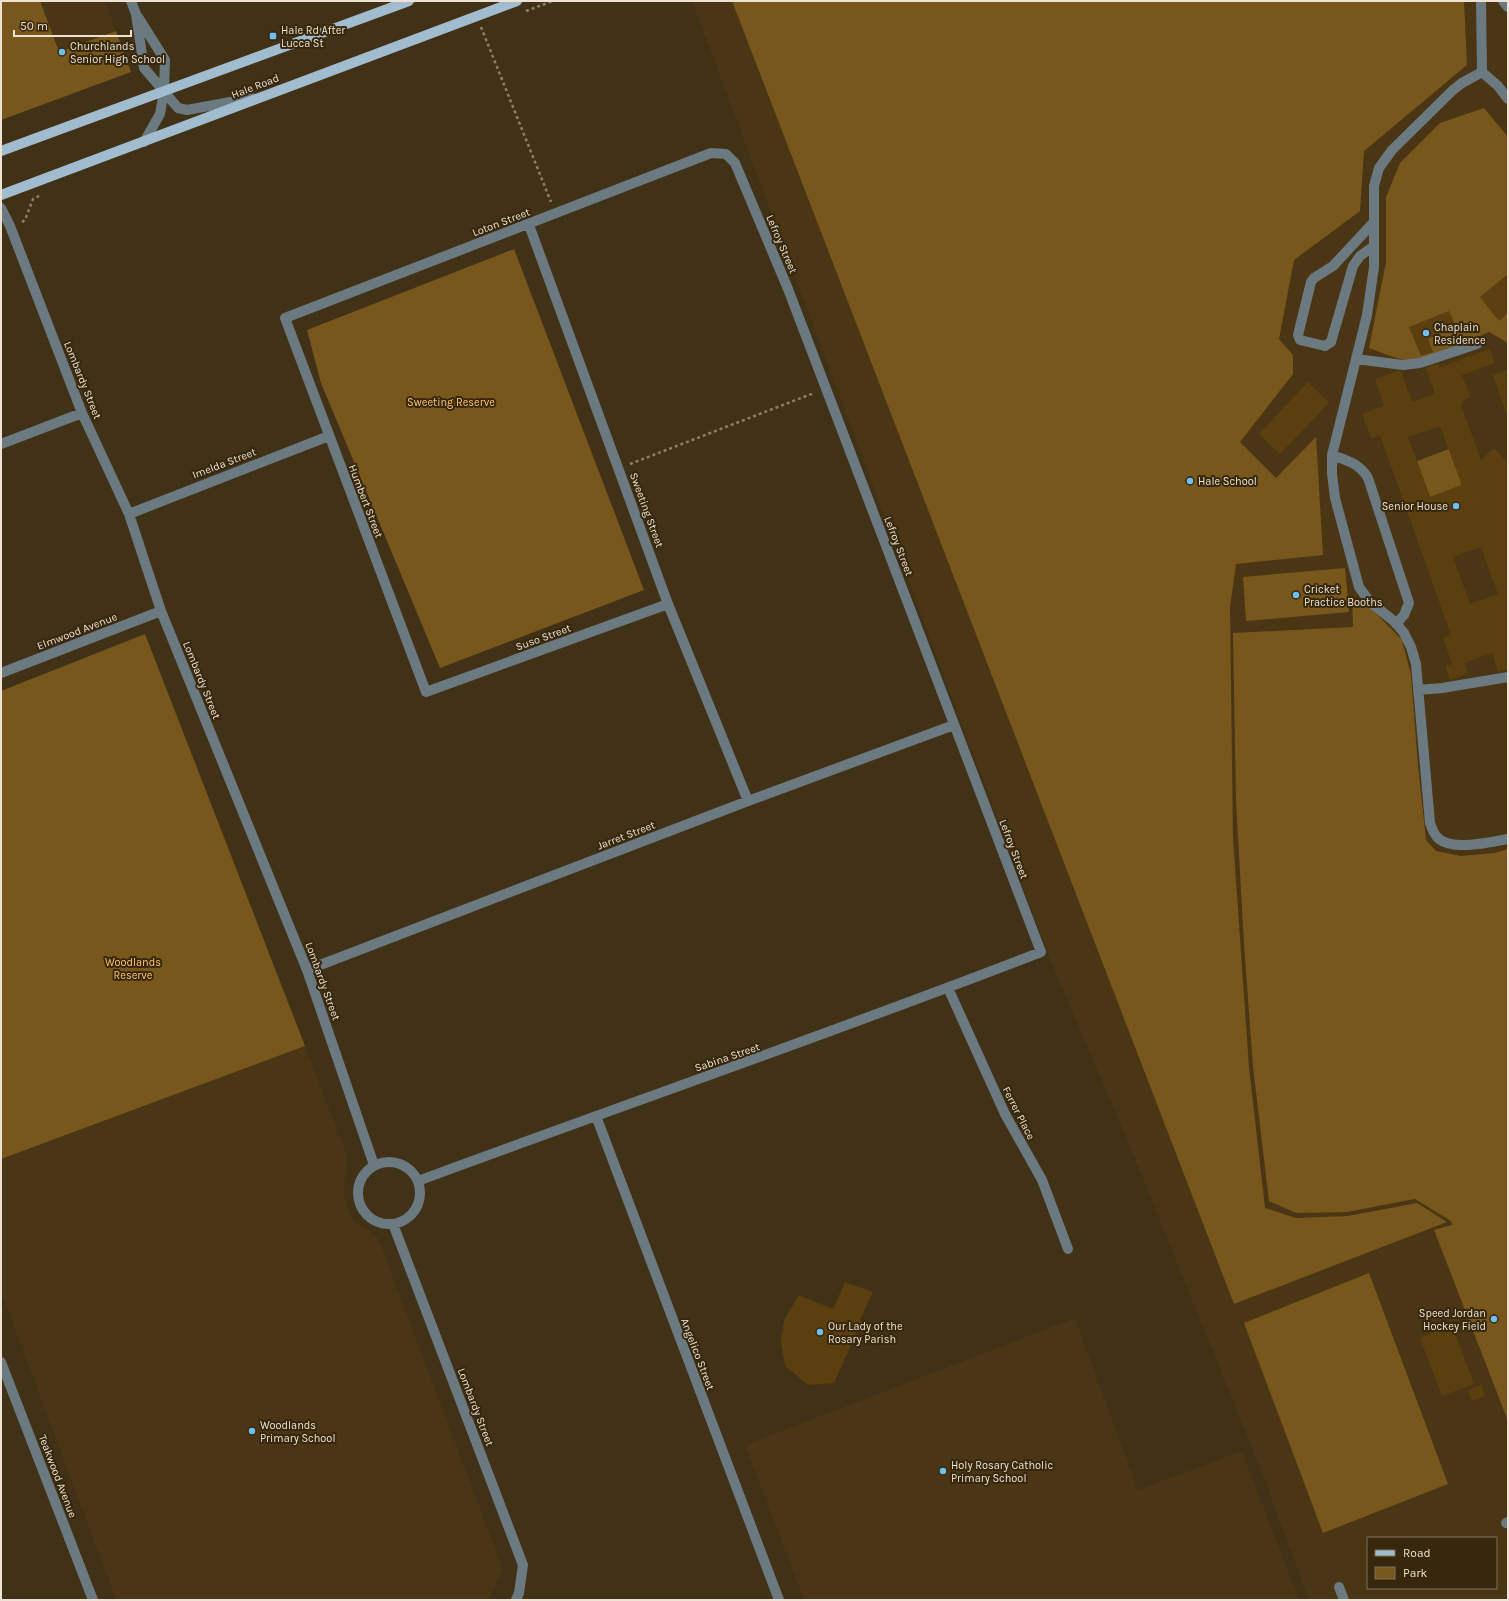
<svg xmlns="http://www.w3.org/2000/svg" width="1509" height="1601" viewBox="0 0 1509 1601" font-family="Karla,sans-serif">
	<rect width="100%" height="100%" fill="#413117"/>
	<path fill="#4a3615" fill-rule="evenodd" d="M1 1H105L131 72 1 120Z
		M692 1H1508V1600H1309L1258 1463 1129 1144 1051 962ZM1368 1538H1496V1588H1368Z
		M305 1046 348 1158 343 1194 354 1222 378 1238 503 1569 489 1600H116L1 1292V1159Z
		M1075 1318 1138 1490 1242 1451 1299 1600H804L745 1445Z"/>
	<path fill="#78571c" d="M1 1H40L59 52 116 31 131 72 1 120Z
		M732 1H1464L1467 65 1364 151 1360 211 1294 260 1279 339 1293 355V374L1240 442 1276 478 1316 437 1323 555 1236 564 1230 607 1233 838 1249 1067 1265 1208 1296 1218 1348 1216 1417 1203 1447 1222 1234 1304Z
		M1484 108 1508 137V343L1489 332C1468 341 1432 360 1410 360 1396 360 1381 352 1369 348L1386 262V197L1400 163 1440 123Z
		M514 249 644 590 440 668 321 383 307 330Z
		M1449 449 1462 485 1430 497 1417 461Z
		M1345 568 1349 612 1246 621 1243 577Z
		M1352 599H1362L1402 640 1411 675 1418 766 1426 840 1436 851 1461 856 1495 853 1508 849V1421L1434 1230 1452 1225 1451 1221 1415 1199 1347 1212 1296 1213 1269 1201 1253 1067 1244 944 1236 801 1233 633 1353 627Z
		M145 634 305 1046 1 1159V691Z
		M1369 1273 1448 1484 1323 1533 1244 1323Z"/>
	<path fill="#5b3f0e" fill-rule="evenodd" d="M1508 274V313L1499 321 1480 297Z
		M1449 311 1456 327 1428 339 1433 352 1421 356 1409 327Z
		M1490 349 1495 363 1462 375 1471 397 1462 401 1463 404 1461 405 1481 460 1494 448 1508 463V669L1498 672 1492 653 1464 663 1468 673 1450 680 1445 666 1452 664 1443 638 1451 635 1380 435 1371 438 1362 414 1384 406 1375 379 1398 371H1401L1412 402 1435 394 1426 368 1438 364 1440 367ZM1440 426 1462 485 1430 497 1408 437ZM1481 547 1498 594 1470 604 1453 557Z
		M1508 370V412L1506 413 1493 375Z
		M1308 382 1329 403 1280 454 1259 434Z
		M845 1282 873 1292 860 1320 862 1321 834 1383 808 1385 785 1366 781 1342 784 1320 799 1295 833 1309Z
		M1452 1325 1474 1384 1442 1396 1420 1338Z
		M1481 1385 1485 1396 1472 1401 1468 1390Z"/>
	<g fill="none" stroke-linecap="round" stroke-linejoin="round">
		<path stroke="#8d7f6a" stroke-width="2.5" stroke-dasharray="3 3" stroke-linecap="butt" d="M526 11 553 1
			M481 27 551 202
			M22 222 25 220 33 199 41 195
			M630 464 814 393"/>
		<path stroke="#6b7981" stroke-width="10" d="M131 1 136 14 144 68 178 108 187 110 252 98
			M1481 1 1482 72 1462 83 1453 90 1392 150 1379 168 1374 186V267L1367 315 1332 455V474L1335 498 1359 587 1370 602 1395 622 1404 633 1411 647 1416 664 1430 823C1432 829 1434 835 1439 839 1454 851 1490 842 1508 839
			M1503 1 1508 7
			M138 17 165 60 164 91 160 114 144 142
			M1482 72 1498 86 1508 99
			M1 208 10 226 82 413 129 514 161 611 307 970 374 1165
			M529 225 668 604 748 801
			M1374 246 1360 256 1353 266 1331 342 1325 346 1300 340 1298 335 1311 282 1314 278 1333 266 1374 222
			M1356 359 1403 365 1420 363 1477 344
			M1 444 82 413
			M1332 455C1347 460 1360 464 1368 478L1409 603 1404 615 1396 624
			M129 514 329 436
			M1 673 161 611
			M1418 690 1442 688 1508 677
			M307 970 748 801 954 725
			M948 988 1005 1114 1042 1180 1068 1249
			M596 1116 779 1600
			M358 1193a31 31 0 1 1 62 0a31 31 0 1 1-62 0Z
			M418 1181C626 1104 835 1032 1041 952L788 289 735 163 726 154 711 153 285 318 426 692 668 604
			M393 1224 523 1565 519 1593 516 1600
			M1 1362 93 1600
			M1506 1523 1508 1522
			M1339 1587 1344 1600"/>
		<path stroke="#a1bcce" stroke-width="10" d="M1 151 409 1
			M1 195 517 1"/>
	</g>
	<g fill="#6ec2f3" stroke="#37270d" stroke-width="1.5">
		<rect x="269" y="32" width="8" height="8" rx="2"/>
		<circle cx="62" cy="52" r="4"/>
		<circle cx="1426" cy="333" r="4"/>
		<circle cx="1190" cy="481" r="4"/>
		<circle cx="1456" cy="506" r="4"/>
		<circle cx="1296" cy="595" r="4"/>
		<circle cx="1494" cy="1319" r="4"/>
		<circle cx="820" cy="1332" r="4"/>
		<circle cx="252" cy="1431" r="4"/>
		<circle cx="943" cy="1471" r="4"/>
	</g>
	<g text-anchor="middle" stroke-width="4" stroke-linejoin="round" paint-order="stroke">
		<g font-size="11" fill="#ede2d3" stroke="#37270d" text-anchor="start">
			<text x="281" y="34">Hale Rd After<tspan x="281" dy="13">Lucca St</tspan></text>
			<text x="70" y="50">Churchlands<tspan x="70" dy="13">Senior High School</tspan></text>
			<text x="1434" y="331">Chaplain<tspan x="1434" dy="13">Residence</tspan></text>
			<text x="1198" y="485">Hale School</text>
			<text x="1448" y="510" text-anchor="end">Senior House</text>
			<text x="1304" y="593">Cricket<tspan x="1304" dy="13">Practice Booths</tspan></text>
			<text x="1486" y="1317" text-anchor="end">Speed Jordan<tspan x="1486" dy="13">Hockey Field</tspan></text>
			<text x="828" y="1330">Our Lady of the<tspan x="828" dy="13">Rosary Parish</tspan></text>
			<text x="260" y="1429">Woodlands<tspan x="260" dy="13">Primary School</tspan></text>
			<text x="951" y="1469">Holy Rosary Catholic<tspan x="951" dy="13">Primary School</tspan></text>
		</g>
		<g font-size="11" fill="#ede2d3" stroke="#37270d">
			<text transform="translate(255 86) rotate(-21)" y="4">Hale Road</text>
			<text transform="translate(501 222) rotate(-21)" y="4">Loton Street</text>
			<text transform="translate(782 244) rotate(67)" y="4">Lefroy Street</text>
			<text transform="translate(83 380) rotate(68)" y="4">Lombardy Street</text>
			<text transform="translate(224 463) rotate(-21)" y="4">Imelda Street</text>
			<text transform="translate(366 501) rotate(69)" y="4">Humbert Street</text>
			<text transform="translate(647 510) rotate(70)" y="4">Sweeting Street</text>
			<text transform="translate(899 546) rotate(69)" y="4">Lefroy Street</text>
			<text transform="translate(77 631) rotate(-21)" y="4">Elmwood Avenue</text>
			<text transform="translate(543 637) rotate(-20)" y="4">Suso Street</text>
			<text transform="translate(202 680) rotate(68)" y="4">Lombardy Street</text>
			<text transform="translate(626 835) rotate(-21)" y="4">Jarret Street</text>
			<text transform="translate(1014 849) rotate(69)" y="4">Lefroy Street</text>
			<text transform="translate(323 981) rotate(70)" y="4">Lombardy Street</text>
			<text transform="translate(727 1057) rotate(-19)" y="4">Sabina Street</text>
			<text transform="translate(1019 1113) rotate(63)" y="4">Ferrer Place</text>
			<text transform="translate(698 1354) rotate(69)" y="4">Angelico Street</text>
			<text transform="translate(476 1407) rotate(69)" y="4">Lombardy Street</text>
			<text transform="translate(58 1476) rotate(69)" y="4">Teakwood Avenue</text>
		</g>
		<g font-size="11" fill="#ffc872" stroke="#37270d">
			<text x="451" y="406">Sweeting Reserve</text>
			<text x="133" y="966">Woodlands<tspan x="133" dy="13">Reserve</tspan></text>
		</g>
	</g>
	<rect width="1509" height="1601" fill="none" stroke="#ede2d3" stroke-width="4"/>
	<rect x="1367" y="1537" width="130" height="52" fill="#37270d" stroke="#80725c"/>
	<rect x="1375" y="1550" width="20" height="6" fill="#a1bcce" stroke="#80725c"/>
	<text x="1403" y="1557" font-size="12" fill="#ede2d3">Road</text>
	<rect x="1375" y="1567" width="20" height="12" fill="#78571c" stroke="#80725c"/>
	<text x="1403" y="1577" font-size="12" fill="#ede2d3">Park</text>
	<path d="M14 30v6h117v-6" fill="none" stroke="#ede2d3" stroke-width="2"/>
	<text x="20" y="30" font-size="12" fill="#ede2d3" stroke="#37270d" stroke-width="3" paint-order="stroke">50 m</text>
</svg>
